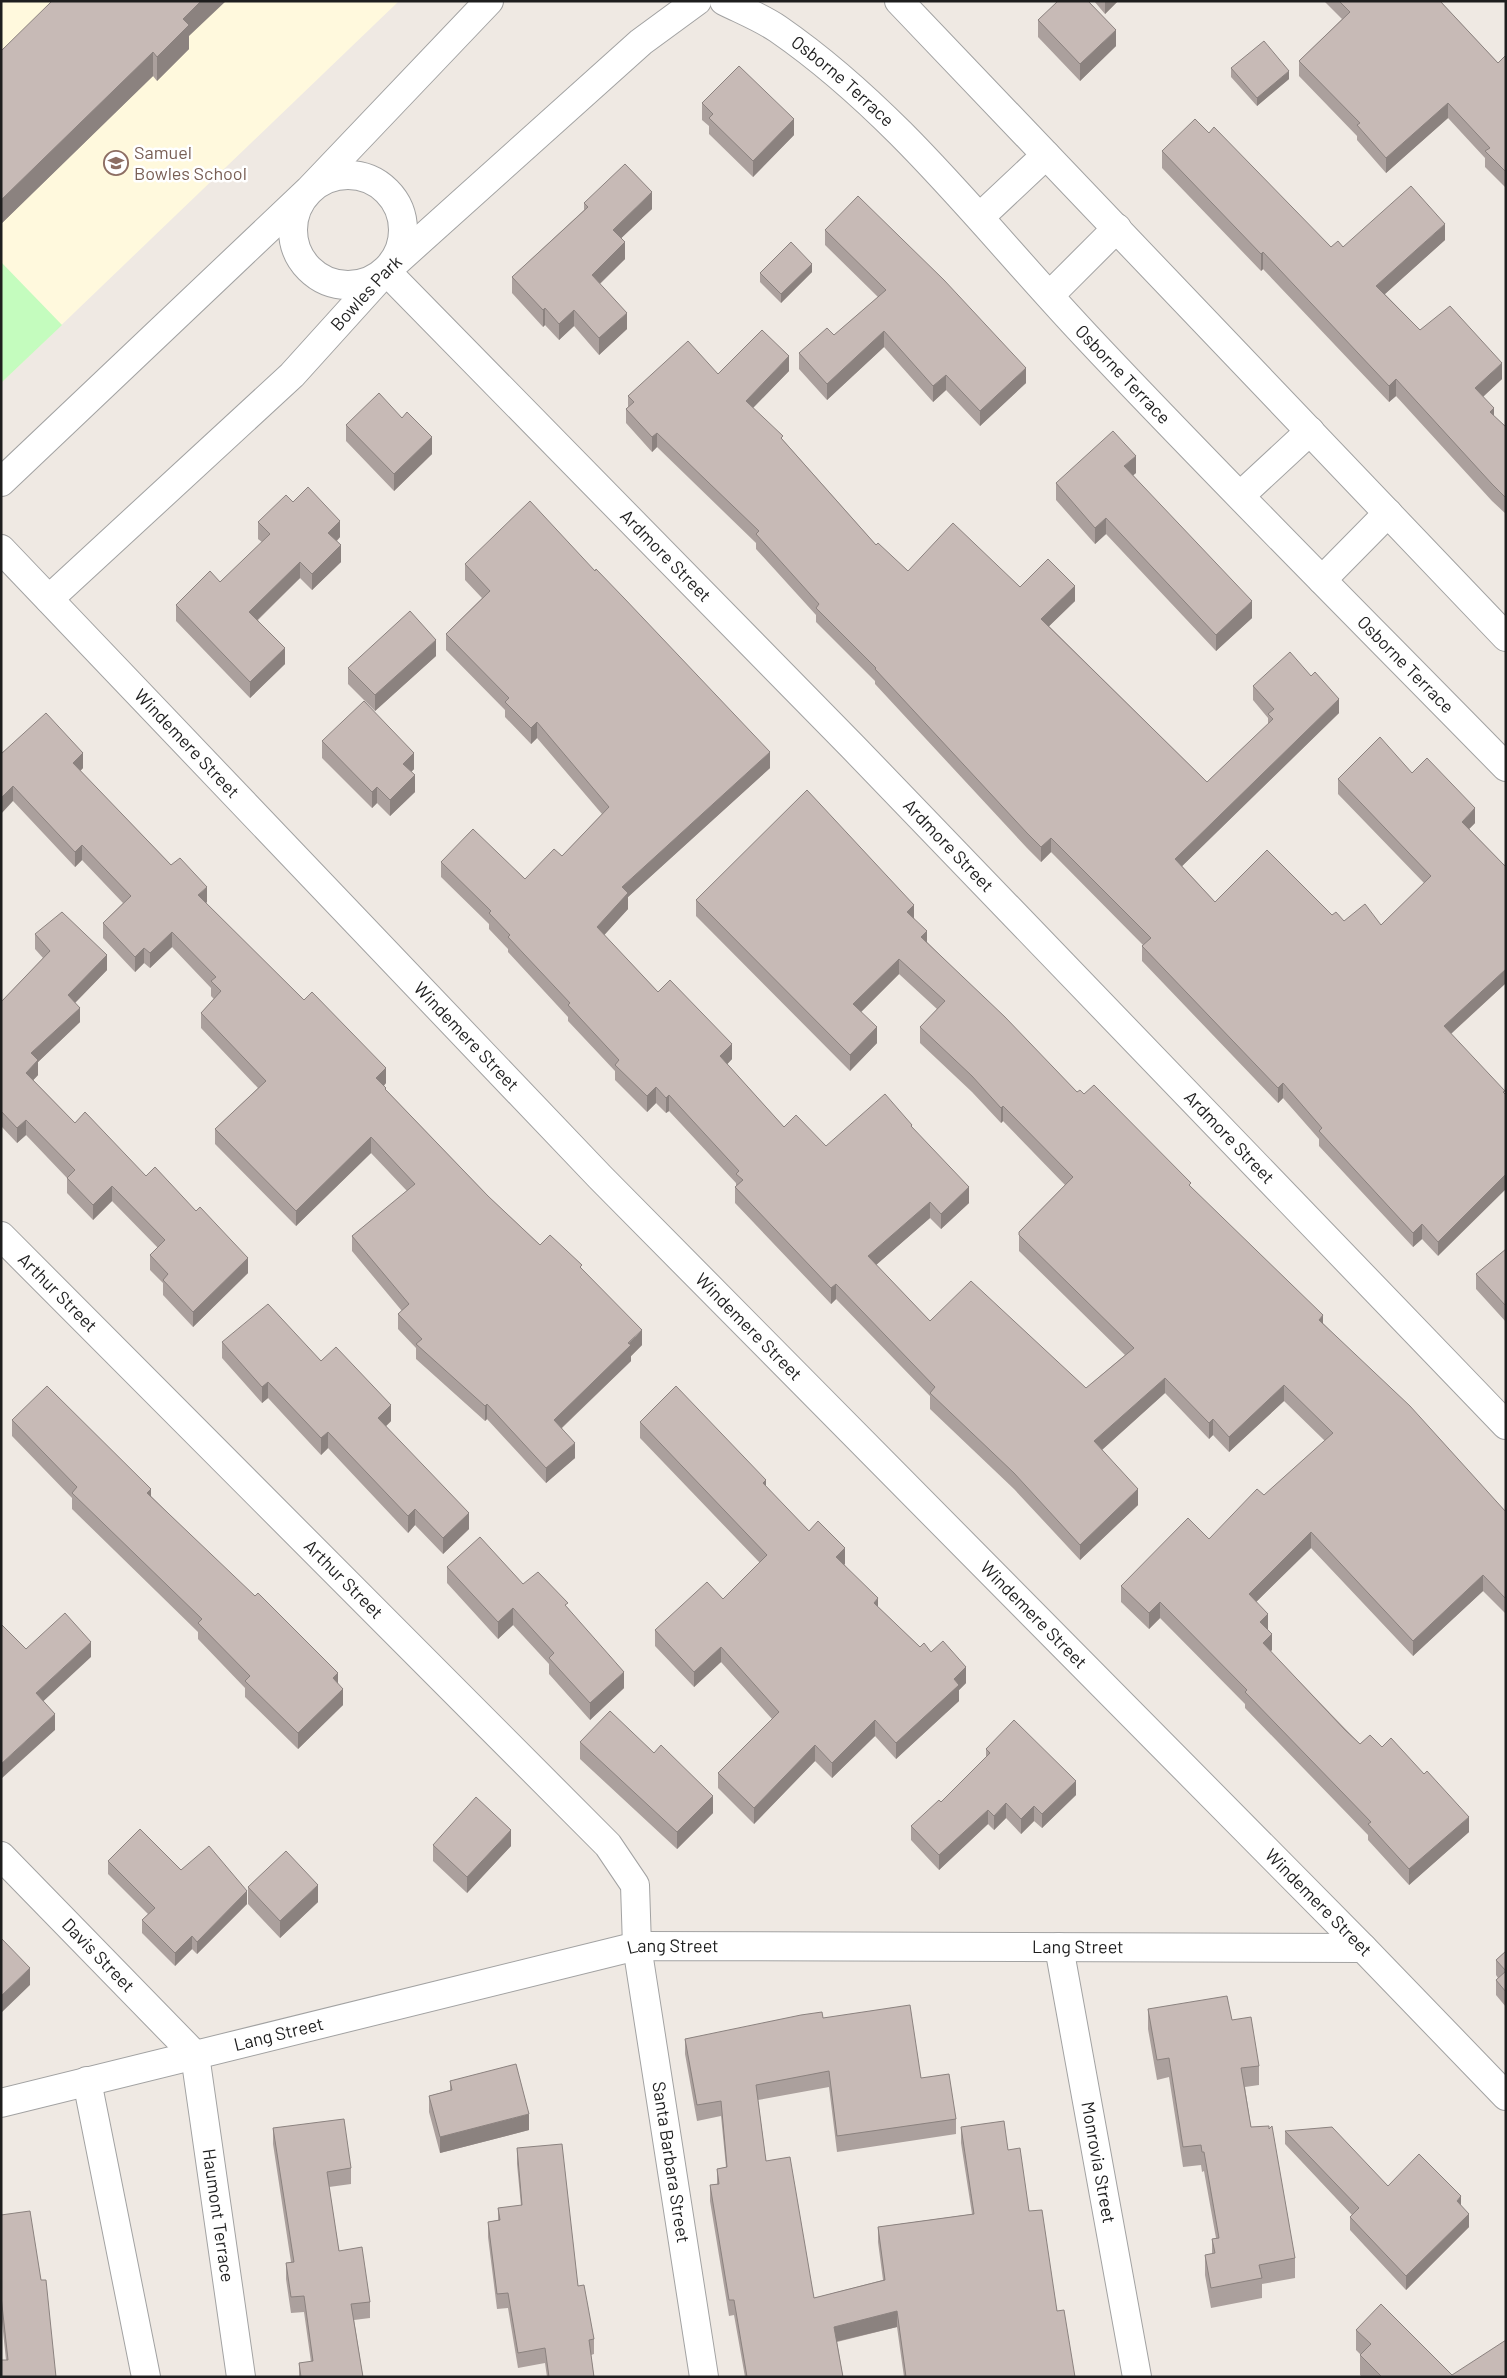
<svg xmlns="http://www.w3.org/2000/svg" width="1507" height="2378" viewBox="0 0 1507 2378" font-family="Barlow,sans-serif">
	<rect width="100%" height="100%" fill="#efe9e3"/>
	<path fill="#fff9dd" d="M1 1H399L1 383Z"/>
	<path fill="#c4fcbe" d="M1 262 62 325 1 383Z"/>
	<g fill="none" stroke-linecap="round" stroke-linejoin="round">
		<defs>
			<g id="minor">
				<path id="s1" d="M724 1C742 10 762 18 778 29 898 112 987 231 1086 336 1223 482 1366 624 1506 767"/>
				<path d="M899 1 1506 637"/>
				<circle cx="348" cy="230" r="55"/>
				<path d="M980 217 1046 155"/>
				<path id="s2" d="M386 271 853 747 1506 1425"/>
				<path d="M1050 295 1117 228"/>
				<path d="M1 482 309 190 489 1"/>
				<path d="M1241 495 1310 431"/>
				<path id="s3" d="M1 549 600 1177 1363 1948 1506 2096"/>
				<path d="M1322 580 1388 513"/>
				<path id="s4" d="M49 599 292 375 386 271 641 42 697 1"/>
				<path id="s5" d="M1 1236 608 1845 635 1885 637 1946 704 2377"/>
				<path id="s6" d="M1 1856 195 2055 241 2377"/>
				<path id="s7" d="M1059 1947 1137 2377"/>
				<path d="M87 2081 146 2377"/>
				<path id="s8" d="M1 2103 637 1946 1363 1948"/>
			</g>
		</defs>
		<use href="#minor" stroke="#a2a2a2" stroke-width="30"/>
		<use href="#minor" stroke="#fff" stroke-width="28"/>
	</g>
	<path fill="#aba09d" d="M1094 1H1118L1105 14Z
		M1324 1H1440L1498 63 1506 55V188L1485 167V158L1448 118 1386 173 1357 140V136L1299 76V61L1342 19Z
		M1038 20 1116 46 1080 81 1038 37Z
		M189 36V49L157 81 153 76 1 224V51Z
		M1231 68 1289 79 1257 106 1231 77Z
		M702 103 794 135 753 177 709 134V126L702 120Z
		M1209 133 1331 247 1445 240 1385 294 1420 330 1502 379 1483 397 1494 416 1506 427V514L1492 501 1396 396 1389 402 1263 269 1261 271 1162 168V151Z
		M584 203 652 209 621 238 625 259 600 284 627 329 599 355 574 326 559 340 545 325 543 327 512 293V277L584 210Z
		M825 230 1026 383 980 426 946 390 933 402 884 347 827 400 799 369V353L834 335 878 297 825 245Z
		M812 272 781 303 760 282V273Z
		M789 371 753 408 783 440 876 545 908 571 1020 587 1075 601 1049 626 1207 782 1268 724V718L1253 700V686L1339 713 1182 866 1215 902 1332 915 1344 921 1381 925 1424 883 1338 794V779L1412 773 1475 823 1469 829 1506 867V983L1451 1034 1438 1256 1422 1239 1413 1247 1319 1146V1139L1283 1098 1278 1103 1142 961V946L1143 945 1051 852 1041 862 1027 848 875 684V681L816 622V615L756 549V543L657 447 652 452 626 423V409L628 407V396L718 374Z
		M402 418 432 454 394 491 346 441V425Z
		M1136 473 1133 475 1252 618 1216 651 1106 534 1095 544 1056 500V483Z
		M293 502 340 537 337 541 341 562 312 590 300 578 258 620 285 664 250 698 176 621V605L220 582 262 542 258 539V522Z
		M465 564 770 768 628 897V909L604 935 658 992 732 1059 727 1064 784 1127 826 1146 912 1128 969 1203 941 1229 930 1218 876 1265 930 1321 1086 1388 1125 1355 1019 1251V1232L1065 1185 1003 1121 1001 1123 972 1092 920 1043V1027L937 1009 899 974 861 1012 877 1043 850 1071 696 916V900L914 918 927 942 1077 1092 1084 1094 1191 1187 1506 1512V1614L1483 1591 1413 1656 1311 1548 1256 1602 1268 1629 1272 1650 1270 1651 1360 1744 1469 1832 1409 1885 1368 1840V1835L1245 1708V1704L1160 1618 1149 1629 1121 1602V1586L1209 1539 1264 1495 1325 1441 1284 1401 1229 1452 1213 1435 1209 1439 1165 1393 1102 1450 1138 1505 1080 1560 1014 1489 930 1409V1396L836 1299 831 1304 735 1203V1187L736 1186V1183L669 1111 666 1113 656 1103 647 1112 615 1080V1071L568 1021V1017L508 952V949L489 929V924L441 877V862L525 879 562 856 602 814 537 738 531 744 505 717V710L446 650V634L482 598 465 580Z
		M436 656 375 711 348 684V668Z
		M322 741 414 769 411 772 415 792 390 816 377 803 372 808 322 758Z
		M1 754 83 768 80 771 207 902 206 903 386 1083 384 1086 386 1090 488 1196 540 1245 582 1269 642 1345 631 1356V1361L562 1428 575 1458 546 1483 487 1419 485 1421 416 1359V1348L398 1329V1314L402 1311 352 1251V1236L407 1191 371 1153 296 1226 215 1144V1129L258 1088 201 1028V1013L214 999 211 996V988L172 947 150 968 144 963 135 972 103 938V923L123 903 82 860 75 867 13 801Z
		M35 934 107 970 75 1003 80 1022 38 1062V1075L33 1080 75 1123 146 1176 248 1273 193 1327 163 1295V1283L150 1270V1255L158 1248 112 1201 93 1220 67 1193V1178L26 1135 17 1143 1 1126V1002L43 958 35 949Z
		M1506 1249V1322L1476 1289V1274Z
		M222 1342 321 1361 391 1421 386 1426 469 1529 443 1554 415 1525 408 1533 328 1448 321 1455 268 1398 262 1403 222 1358Z
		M12 1420 151 1496 338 1683 343 1705 298 1749 245 1697V1688L198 1639V1632L72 1509V1498L12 1436Z
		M640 1422 766 1487 809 1531 845 1564H844L878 1607 920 1647 931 1652 966 1683 959 1690V1701L896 1759 875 1736 832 1778 815 1761 754 1824 718 1788V1773L772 1719 721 1662 694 1687 655 1646V1630L723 1599 760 1563 640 1438Z
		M447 1567 523 1584 568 1608 624 1688 590 1720 549 1674V1664L513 1625 498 1639 447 1583Z
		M580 1742 654 1753 713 1813 677 1849 580 1759Z
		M986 1749 1076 1795 1042 1828 1034 1821 1021 1834 1006 1818 994 1830 988 1824 939 1870 911 1840V1826L941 1802 986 1758Z
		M433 1845 511 1846 467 1893 433 1861Z
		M108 1861 181 1870 247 1904 197 1954 192 1949 175 1966 142 1933V1920L148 1914 108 1874Z
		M248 1887 318 1902 280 1938 248 1904Z
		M1506 1951V2007L1496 1995V1980L1498 1978 1496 1975V1960Z
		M1148 2009 1232 2020 1259 2066V2085L1245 2087 1251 2127 1295 2258V2278L1262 2284V2298L1211 2308 1205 2275V2255L1212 2254V2239L1216 2238 1204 2171 1202 2172 1201 2165 1183 2167 1169 2077 1157 2080 1148 2029Z
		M823 2018 921 2078 956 2119V2134L837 2152 829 2087 758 2100 766 2161 814 2298 883 2280 878 2242V2227L972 2214 961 2143V2127L1008 2150 1029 2211 1057 2311 1075 2377H904L897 2327 837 2342 843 2377H745L734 2315 729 2316 710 2201V2185L717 2184V2169L726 2167 721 2116 697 2121 685 2054V2039Z
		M450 2081 529 2130 440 2153 429 2112V2096L450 2090Z
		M273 2128 351 2168V2184L329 2187 339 2251 370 2302V2318L354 2320 363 2377H299V2363L311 2362 304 2312 291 2313 286 2279V2263L291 2262 273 2144Z
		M1285 2131 1388 2186 1469 2227 1406 2290 1350 2230V2217L1352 2215 1285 2144Z
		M517 2148 578 2286 594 2339V2354L591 2355 594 2377H547L545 2363 518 2368 508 2308 497 2309 488 2237V2222L498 2220V2208L521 2206 517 2164Z
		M1 2215 56 2377 6 2360 1 2312Z
		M1356 2330 1452 2375 1506 2377H1362L1360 2375V2354L1356 2350Z"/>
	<path fill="#8b827f" d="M201 1H226L189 36V49L157 81V57L183 19Z
		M1105 1H1118L1105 14Z
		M1116 30V46L1080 81V64Z
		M153 52V76L1 224V200Z
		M1289 71V79L1257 106V98Z
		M1448 103V118L1386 173V158Z
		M794 119V135L753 177V161Z
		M652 192V209L613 246V230Z
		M1445 224V240L1376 302V286Z
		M625 242V259L592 291V275Z
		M1263 252V269L1261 271V254Z
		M812 264V272L781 303V294Z
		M545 308V325L543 327V310Z
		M574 310V326L559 340V324Z
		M627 313V329L599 355V338Z
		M884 331V347L827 400V384Z
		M789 356V371L746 415V401Z
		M1502 363V379L1475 404V388Z
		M1026 368V383L980 426V411Z
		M946 375V390L933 402V386Z
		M1396 379V396L1389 402V386Z
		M1494 408V425L1490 412Z
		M657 433V447L652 452V437Z
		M432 437V454L394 491V474Z
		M1136 456V473L1124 483V466Z
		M1106 518V534L1095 544V528Z
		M340 521V537L328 549V533Z
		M341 545V562L312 590V574Z
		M300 562V578L249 628V612Z
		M1075 586V601L1041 634V619Z
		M1252 601V618L1216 651V635Z
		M436 640V656L375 711V695Z
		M285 648V664L250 698V682Z
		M1339 699V713L1175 873V859Z
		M537 722V738L531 744V728Z
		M770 752V768L628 897V909L597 943V927L622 887Z
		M83 753V768L73 778V763Z
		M414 753V769L403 780V764Z
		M415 775V792L390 816V800Z
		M13 786V801L1 814V798Z
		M377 787V803L372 808V792Z
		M1475 808V823L1462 836V822Z
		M1051 838V852L1041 862V847Z
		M82 845V860L75 867V852Z
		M207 887V902L198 910V895Z
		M914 905V921L907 912Z
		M927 931V947L921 937Z
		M172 932V947L150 968V953Z
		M144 948V963L135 972V957Z
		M107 955V970L68 1010V995Z
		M899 959V974L853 1020V1004Z
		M1506 969V983L1444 1040V1026Z
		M80 1008V1022L38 1062V1075L26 1088V1073L31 1053Z
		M877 1027V1043L850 1071V1055Z
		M732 1044V1059L720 1072V1056Z
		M386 1068V1083L376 1093V1078Z
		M1283 1083V1098L1278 1103V1088Z
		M656 1087V1103L647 1112V1096Z
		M669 1095V1111L666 1113V1098Z
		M1003 1106V1121L1001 1123V1108Z
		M26 1120V1135L17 1143V1128Z
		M371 1137V1153L296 1226V1211Z
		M1506 1174V1189L1438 1256V1242Z
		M112 1186V1201L93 1220V1205Z
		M969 1187V1203L941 1229V1214Z
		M930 1202V1218L868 1272V1256Z
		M1422 1224V1239L1413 1247V1233Z
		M248 1258V1273L193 1327V1312Z
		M836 1284V1299L831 1304V1288Z
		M1323 1315V1331L1319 1320Z
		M642 1330V1345L631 1356V1361L554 1435V1420Z
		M1165 1378V1393L1094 1457V1441Z
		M268 1382V1398L262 1403V1387Z
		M1284 1385V1401L1229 1452V1437Z
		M487 1404V1419L485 1421V1406Z
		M391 1405V1421L378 1434V1418Z
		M1213 1419V1435L1209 1439V1423Z
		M328 1432V1448L321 1455V1438Z
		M575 1443V1458L546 1483V1468Z
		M766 1480V1496L763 1483Z
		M151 1489V1506L147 1493Z
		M1138 1489V1505L1080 1560V1545Z
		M415 1509V1525L408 1533V1516Z
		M469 1513V1529L443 1554V1538Z
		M1311 1532V1548L1249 1609V1594Z
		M845 1548V1564L836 1572V1557Z
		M1483 1575V1591L1413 1656V1641Z
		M878 1598V1614L874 1603Z
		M1160 1602V1618L1149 1629V1613Z
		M513 1608V1625L498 1639V1622Z
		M1268 1614V1629L1260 1637V1622Z
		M1272 1634V1650L1263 1659V1643Z
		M91 1642V1657L36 1708V1693Z
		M721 1647V1662L694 1687V1672Z
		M966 1667V1683L959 1690V1701L896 1759V1743L954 1679Z
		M624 1672V1688L590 1720V1703Z
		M338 1673V1689L333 1678Z
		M343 1689V1705L298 1749V1733Z
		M55 1714V1730L1 1779V1764Z
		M875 1720V1736L832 1778V1763Z
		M815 1745V1761L754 1824V1808Z
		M1076 1781V1795L1042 1828V1814Z
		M713 1796V1813L677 1849V1832Z
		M1006 1803V1818L994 1830V1816Z
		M1034 1806V1821L1021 1834V1819Z
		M988 1810V1824L939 1870V1855Z
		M1469 1817V1832L1409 1885V1869Z
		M511 1830V1846L467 1893V1877Z
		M318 1885V1902L280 1938V1921Z
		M247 1891V1904L197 1954V1942Z
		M192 1936V1949L175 1966V1953Z
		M30 1968V1985L1 2013V1996Z
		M529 2114V2130L440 2153V2137Z
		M1461 2196V2210L1457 2201Z
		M1469 2214V2227L1406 2290V2276Z
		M897 2311V2327L834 2342V2327Z"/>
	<path fill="#c7bab6" stroke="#8b827f" d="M52 1H201L183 19 189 25 157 57 153 52 1 200V51Z
		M1058 1H1088L1116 30 1080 64 1038 20Z
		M1339 1H1440L1498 63 1506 55V172L1485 151 1490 148 1448 103 1386 158 1357 125 1360 123 1299 61 1350 12Z
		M1264 41 1289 71 1257 98 1231 68Z
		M739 66 794 119 753 161 709 118 713 114 702 103Z
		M1195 119 1209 133 1214 127 1331 247 1338 241 1343 247 1411 186 1445 224 1376 286 1420 330 1450 306 1502 363 1475 388 1494 408 1490 412 1506 427V498L1492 484 1396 379 1389 386 1263 252 1261 254 1162 151Z
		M625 164 652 192 613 230 625 242 592 275 627 313 599 338 574 310 559 324 545 308 543 310 512 277 588 207 584 203Z
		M858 196 944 280 1026 368 980 411 946 375 933 386 884 331 827 384 799 353 827 328 834 335 886 290 825 230Z
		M791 242 812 264 781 294 760 273Z
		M762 330 789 356 746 401 783 436 781 438 876 545 878 543 908 571 953 523 1020 587 1048 559 1075 586 1041 619 1207 782 1273 719 1268 714 1274 709 1253 686 1290 652 1311 676 1315 672 1339 699 1175 859 1215 902 1267 850 1332 915 1336 912 1344 921 1365 904 1381 925 1431 876 1338 779 1380 737 1412 773 1427 758 1475 808 1462 822 1506 867V969L1444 1026 1505 1091 1503 1092 1506 1095V1174L1438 1242 1422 1224 1413 1233 1319 1131 1322 1128 1283 1083 1278 1088 1142 946 1151 938 1051 838 1041 847 1027 833 875 669 876 668 816 608 819 604 756 534 759 531 657 433 652 437 626 409 634 402 628 396 688 341 718 374Z
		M379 393 402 418 407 412 432 437 394 474 346 425Z
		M1113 431 1136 456 1124 466 1252 601 1216 635 1106 518 1095 528 1056 483Z
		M308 487 340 521 328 533 341 545 312 574 300 562 249 612 285 648 250 682 176 605 210 571 220 582 270 534 258 522 286 495 293 502Z
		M530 501 595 571 596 569 624 598 770 752 622 887 628 893 597 927 658 992 670 980 732 1044 720 1056 784 1127 796 1115 826 1146 885 1094 912 1125 911 1126 969 1187 941 1214 930 1202 868 1256 930 1321 971 1281 1086 1388 1134 1348 1019 1235V1232L1073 1177 1003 1106 1001 1108 972 1076 920 1027 945 1001 899 959 853 1004 877 1027 850 1055 696 900 807 790 914 905 907 912 927 931 921 937 1005 1017 1077 1092 1080 1090 1084 1094 1094 1085 1191 1183 1189 1185 1323 1315 1319 1320 1410 1406 1506 1512V1599L1483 1575 1413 1641 1311 1532 1249 1594 1268 1614 1260 1622 1272 1634 1263 1643 1345 1730 1360 1744 1370 1735 1382 1747 1391 1738 1424 1774 1427 1771 1469 1817 1409 1869 1368 1824 1371 1822 1245 1692 1247 1690 1160 1602 1149 1613 1121 1586 1188 1518 1209 1539 1257 1489 1264 1495 1333 1433 1284 1385 1229 1437 1213 1419 1209 1423 1165 1378 1094 1441 1138 1489 1080 1545 1014 1473 930 1393 935 1387 836 1284 831 1288 735 1187 743 1180 736 1174 739 1171 669 1095 666 1098 656 1087 647 1096 615 1065 619 1060 568 1005 570 1003 508 937 510 935 489 913 491 911 441 862 473 829 525 879 554 849 562 856 609 807 537 722 531 728 505 702 509 698 446 634 490 591 465 564Z
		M410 611 436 640 375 695 348 668Z
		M364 701 414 753 403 764 415 775 390 800 377 787 372 792 322 741Z
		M46 713 83 753 73 763 171 865 180 858 207 887 198 895 304 1000 312 992 386 1068 376 1078 386 1088 385 1089 488 1196 540 1245 550 1235 582 1265 580 1267 642 1330 628 1343 631 1345 554 1420 575 1443 546 1468 487 1404 485 1406 416 1344 422 1339 398 1314 409 1304 352 1236 415 1184 371 1137 296 1211 215 1129 266 1081 201 1013 221 991 211 981 216 977 172 932 150 953 144 948 135 957 103 923 131 896 82 845 75 852 13 786 1 798V754Z
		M62 912 107 955 68 995 80 1008 31 1053 38 1060 26 1073 75 1123 85 1112 146 1176 155 1167 196 1211 200 1207 248 1258 193 1312 163 1280 168 1274 150 1255 165 1240 112 1186 93 1205 67 1178 75 1170 26 1120 17 1128 1 1111V1002L50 951 35 934Z
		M1506 1249V1306L1476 1274Z
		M268 1304 321 1361 336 1347 391 1405 378 1418 469 1513 443 1538 415 1509 408 1516 328 1432 321 1438 268 1382 262 1387 222 1342Z
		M47 1386 151 1489 147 1493 255 1596 258 1593 338 1673 333 1678 343 1689 298 1733 245 1681 250 1676 198 1623 202 1619 72 1493 77 1487 12 1420Z
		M676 1386 766 1480 763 1483 809 1531 818 1521 845 1548 836 1557 878 1598 874 1603 920 1647 924 1643 931 1652 943 1641 966 1667 954 1679 959 1685 896 1743 875 1720 832 1763 815 1745 754 1808 718 1773 779 1712 721 1647 694 1672 655 1630 707 1582 723 1599 767 1555 640 1422Z
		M480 1537 523 1584 538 1572 568 1603 565 1605 624 1672 590 1703 549 1658 554 1653 513 1608 498 1622 447 1567Z
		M65 1613 91 1642 36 1693 55 1714 1 1764V1624L26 1649Z
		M610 1711 654 1753 661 1745 713 1796 677 1832 580 1742Z
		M1014 1720 1076 1781 1042 1814 1034 1806 1021 1819 1006 1803 994 1816 988 1810 939 1855 911 1826 939 1800 941 1802 990 1753 986 1749Z
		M476 1797 511 1830 467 1877 433 1845Z
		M140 1829 181 1870 209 1846 247 1891 197 1942 192 1936 175 1953 142 1920 155 1908 108 1861Z
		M286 1851 318 1885 280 1921 248 1887Z
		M1 1938 30 1968 1 1996Z
		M1506 1951V1971L1496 1960Z
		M1506 1971V1992L1496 1980Z
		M1227 1996 1232 2020 1251 2017 1259 2066 1241 2068 1251 2127 1269 2126V2129L1272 2126 1295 2258 1259 2265 1262 2278 1211 2288 1205 2255 1215 2253 1212 2239 1219 2238 1204 2152H1202L1201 2145 1183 2147 1169 2058 1157 2060 1148 2009Z
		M910 2005 921 2078 949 2074 956 2119 837 2136 829 2071 756 2085 766 2161 790 2157 814 2298 885 2280 878 2227 974 2214 961 2127 1004 2121 1008 2150 1020 2148 1029 2211 1042 2210 1057 2311 1064 2310 1075 2377H906L897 2311 834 2327 843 2377H747L734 2300H729L710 2185 719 2184 717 2169 727 2167 721 2101 697 2105 685 2039 801 2015 822 2012 823 2018Z
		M516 2064 529 2114 440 2137 429 2096 452 2090 450 2081Z
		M344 2119 351 2168 327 2172 339 2251 362 2247 370 2302 351 2304 363 2377H301L299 2363 313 2361 304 2296 291 2297 286 2263 294 2262 273 2128Z
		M1332 2127 1388 2186 1419 2154 1461 2196 1457 2201 1469 2214 1406 2276 1350 2217 1359 2208 1285 2131Z
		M562 2144 578 2286 584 2285 594 2339 589 2340 594 2377H549L545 2348 518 2353 508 2293 497 2294 488 2222 500 2220 498 2208 522 2205 517 2148Z
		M30 2211 41 2280H46L56 2377H1V2360H8L1 2296V2215Z
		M1381 2304 1452 2375 1506 2340V2377H1382L1360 2355 1371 2344 1356 2330Z"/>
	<defs>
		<symbol id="school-ring" viewBox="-11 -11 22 22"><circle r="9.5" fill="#fff" stroke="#8d6e63" stroke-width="1.5"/><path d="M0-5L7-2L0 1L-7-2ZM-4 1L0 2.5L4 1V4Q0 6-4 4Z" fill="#8d6e63"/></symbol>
	</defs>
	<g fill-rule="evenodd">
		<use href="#school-ring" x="102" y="149" width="28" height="28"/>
	</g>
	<g text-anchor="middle" stroke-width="5" stroke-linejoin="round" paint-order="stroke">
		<g font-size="18" fill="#1e1e1e" stroke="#fff">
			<text dy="6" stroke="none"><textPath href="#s1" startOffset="144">Osborne Terrace</textPath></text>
			<text dy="6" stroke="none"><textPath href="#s4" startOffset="441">Bowles Park</textPath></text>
			<text dy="6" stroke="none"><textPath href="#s1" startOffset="550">Osborne Terrace</textPath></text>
			<text dy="6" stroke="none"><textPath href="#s2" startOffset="399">Ardmore Street</textPath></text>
			<text dy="6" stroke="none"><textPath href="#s1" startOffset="955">Osborne Terrace</textPath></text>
			<text dy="6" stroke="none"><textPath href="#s3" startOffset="269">Windemere Street</textPath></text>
			<text dy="6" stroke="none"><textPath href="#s2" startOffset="804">Ardmore Street</textPath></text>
			<text dy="6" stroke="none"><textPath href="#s3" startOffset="674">Windemere Street</textPath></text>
			<text dy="6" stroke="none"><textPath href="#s2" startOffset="1209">Ardmore Street</textPath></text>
			<text dy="6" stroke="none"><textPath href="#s5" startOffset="80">Arthur Street</textPath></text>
			<text dy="6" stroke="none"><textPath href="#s3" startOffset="1079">Windemere Street</textPath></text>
			<text dy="6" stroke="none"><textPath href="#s5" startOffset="485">Arthur Street</textPath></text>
			<text dy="6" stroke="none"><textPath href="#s3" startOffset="1484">Windemere Street</textPath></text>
			<text dy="6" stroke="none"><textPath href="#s3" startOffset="1889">Windemere Street</textPath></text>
			<text dy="6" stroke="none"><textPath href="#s8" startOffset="1096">Lang Street</textPath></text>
			<text dy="6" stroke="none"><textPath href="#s8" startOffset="691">Lang Street</textPath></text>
			<text dy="6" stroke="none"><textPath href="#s6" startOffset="139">Davis Street</textPath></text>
			<text dy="6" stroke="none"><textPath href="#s8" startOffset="286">Lang Street</textPath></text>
			<text dy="6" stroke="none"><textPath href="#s5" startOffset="1188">Santa Barbara Street</textPath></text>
			<text dy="6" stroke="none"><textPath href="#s7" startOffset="219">Monrovia Street</textPath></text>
			<text dy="6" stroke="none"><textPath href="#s6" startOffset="440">Haumont Terrace</textPath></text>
		</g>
		<g font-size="18" fill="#785e54" stroke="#fff" text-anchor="start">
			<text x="134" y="159">Samuel<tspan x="134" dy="21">Bowles School</tspan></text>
		</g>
	</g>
	<rect width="1507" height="2378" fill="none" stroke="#1e1e1e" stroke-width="5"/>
</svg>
